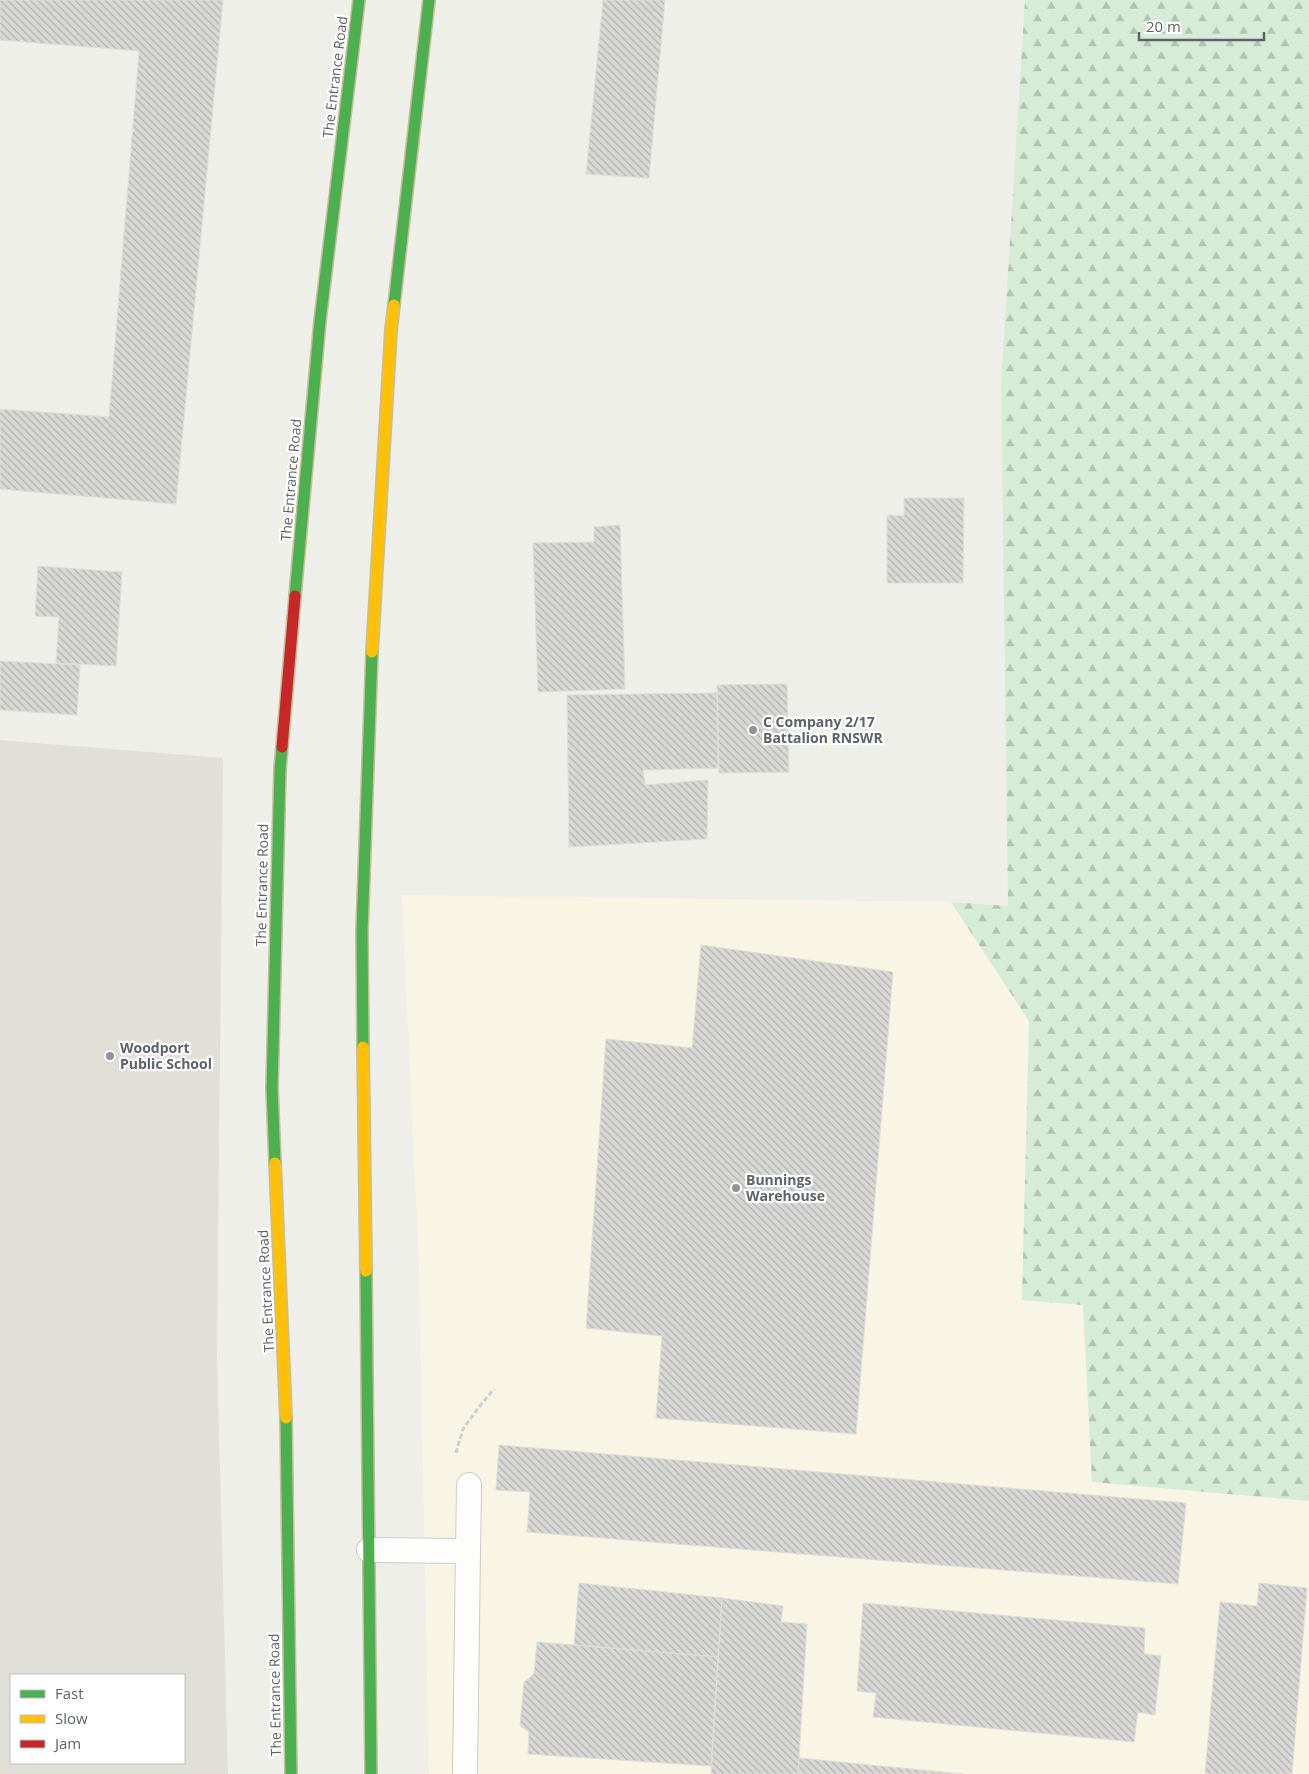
<svg xmlns="http://www.w3.org/2000/svg" width="1309" height="1774" viewBox="0 0 1309 1774" font-family="'Open Sans',sans-serif">
	<defs>
		<pattern id="forest-firs" width="22" height="20" patternUnits="userSpaceOnUse" patternTransform="scale(1.25)"><rect width="22" height="20" fill="#d7ecd6"/><path d="M5 1l3.5 6h-7zM16 11l3.5 6h-7z" fill="#b2c3b2"/></pattern>
		<pattern id="building-back-hatch" width="6" height="6" patternUnits="userSpaceOnUse" patternTransform="scale(1.25)"><rect width="6" height="6" fill="#d8d8d5"/><path d="M-1 5l2 2M0 0l6 6M5-1l2 2" fill="none" stroke="#b2b3b1"/></pattern>
	</defs>
	<rect width="100%" height="100%" fill="#efefea"/>
	<path fill="#f8f5e4" d="M402 895 951 902 1029 1021 1022 1300 1083 1305 1092 1482 1309 1501V1774H429L419 1265Z"/>
	<path fill="#e0dfd8" fill-rule="evenodd" d="M0 740 223 758 217 1355 228 1774H0ZM11 1675H184V1763H11Z"/>
	<path fill="url(#forest-firs)" d="M1025 0H1309V1501L1092 1482 1083 1305 1022 1300 1029 1021 951 902 1008 906 1001 383Z"/>
	<path fill="url(#building-back-hatch)" stroke="#deded9" d="M0 0H223L176 504 0 489V409L109 417 139 51 0 40Z
		M603 0H665L649 178 586 174Z
		M904 498H964L963 583H887V515L904 516Z
		M620 525 625 689 538 692 533 543 594 542V527Z
		M38 566 122 572 116 666 56 663 59 617 35 616Z
		M0 661 80 665 77 715 0 710Z
		M787 684 789 772 719 773 717 685Z
		M717 693 718 768 643 770 645 785 708 780 707 839 569 847 567 695Z
		M701 945 893 972 856 1434 656 1418 662 1336 586 1328 606 1039 692 1048Z
		M499 1445 1186 1503 1178 1584 527 1532 530 1492 496 1490Z
		M579 1583 722 1598 718 1657 574 1645Z
		M1259 1583 1307 1588 1292 1774H1205L1220 1602 1257 1606Z
		M722 1598 783 1606 781 1622 807 1624 798 1774H711Z
		M863 1603 1145 1628 1144 1654 1161 1656 1155 1715 1138 1712 1134 1742 873 1717 876 1693 857 1691Z
		M537 1642 718 1657 711 1766 528 1754 529 1732 520 1726 524 1682 534 1674Z
		M799 1758 963 1774H798Z"/>
	<g fill="none" stroke-linecap="round" stroke-linejoin="round">
		<defs>
			<path id="lane" d="M369 1550 468 1551 465 1774
				M468 1551 469 1485"/>
			<path id="fast" d="M394 305 429 0
				M295 596 320 321 359 0
				M363 1047 362 931 372 652
				M275 1163 272 1088 280 769 282 747
				M366 1271 371 1774
				M286 1418 291 1774"/>
			<path id="slow" d="M372 652 391 330 394 305
				M363 1047 366 1271
				M275 1163 286 1418"/>
			<path id="jam" d="M282 747 295 596"/>
		</defs>
		<use href="#lane" stroke="#cbcccb" stroke-width="26"/>
		<use href="#fast" stroke="#c8bd96" stroke-width="14"/>
		<use href="#slow" stroke="#c8bd96" stroke-width="14"/>
		<use href="#jam" stroke="#c8bd96" stroke-width="14"/>
		<path stroke="#ccd1ce" stroke-width="3" stroke-dasharray="5 2.5" stroke-linecap="butt" d="M456 1453 463 1429 479 1407 494 1389"/>
		<use href="#lane" stroke="#fdfdfc" stroke-width="24"/>
		<use href="#fast" stroke="#4caf50" stroke-width="11"/>
		<use href="#slow" stroke="#ffc107" stroke-width="11"/>
		<use href="#jam" stroke="#c62828" stroke-width="11"/>
	</g>
	<g fill="#919396" stroke="#fff" stroke-width="2">
		<circle cx="753" cy="730" r="5"/>
		<circle cx="110" cy="1056" r="5"/>
		<circle cx="736" cy="1188" r="5"/>
	</g>
	<g text-anchor="middle" stroke-width="4.5" stroke-linejoin="round" paint-order="stroke">
		<g font-size="14" fill="#5e6269" stroke="#fff">
			<text transform="translate(335 77) rotate(-83)" y="5">The Entrance Road</text>
			<text transform="translate(291 480) rotate(-85)" y="5">The Entrance Road</text>
			<text transform="translate(262 885) rotate(-89)" y="5">The Entrance Road</text>
			<text transform="translate(266 1291) rotate(-93)" y="5">The Entrance Road</text>
			<text transform="translate(275 1695) rotate(-91)" y="5">The Entrance Road</text>
		</g>
		<g font-size="14" font-weight="bold" fill="#5e6269" stroke="#fff" text-anchor="start">
			<text x="763" y="727">C Company 2/17<tspan x="763" dy="16">Battalion RNSWR</tspan></text>
			<text x="120" y="1053">Woodport<tspan x="120" dy="16">Public School</tspan></text>
			<text x="746" y="1185">Bunnings<tspan x="746" dy="16">Warehouse</tspan></text>
		</g>
	</g>
	<rect x="10" y="1674" width="175" height="90" fill="#ffffff" stroke="#bfc0c3"/>
	<rect x="20" y="1690" width="25" height="8" fill="#4caf50" stroke="#bfc0c3"/>
	<text x="55" y="1699" font-size="15" fill="#5e6269">Fast</text>
	<rect x="20" y="1715" width="25" height="8" fill="#ffc107" stroke="#bfc0c3"/>
	<text x="55" y="1724" font-size="15" fill="#5e6269">Slow</text>
	<rect x="20" y="1740" width="25" height="8" fill="#c62828" stroke="#bfc0c3"/>
	<text x="55" y="1749" font-size="15" fill="#5e6269">Jam</text>
	<path d="M1139 32v8h125v-8" fill="none" stroke="#5e6269" stroke-width="2.5"/>
	<text x="1146" y="32" font-size="15" fill="#5e6269" stroke="#ffffff" stroke-width="4" paint-order="stroke">20 m</text>
</svg>
